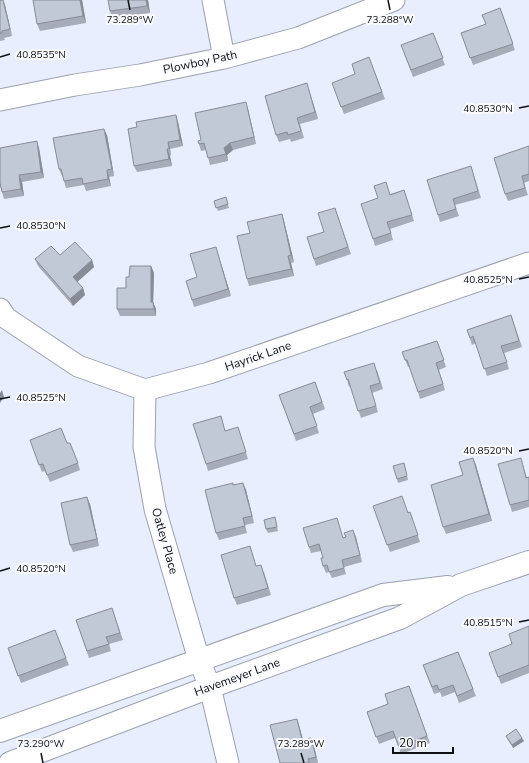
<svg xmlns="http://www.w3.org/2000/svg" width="529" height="763" viewBox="0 0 529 763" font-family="'Nunito Sans',sans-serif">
	<rect width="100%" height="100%" fill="#e8eefd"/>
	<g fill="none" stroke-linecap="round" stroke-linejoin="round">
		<defs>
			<path id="minor" d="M213 0 224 58
				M0 100 75 85 140 75 224 58 298 38 394 0
				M0 309 6 318 78 366 145 390 209 373 529 263
				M145 390 144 447 155 509 199 660 210 687 228 763"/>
			<path id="tertiary" d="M0 731 383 595 448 587
				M10 763 210 687 400 618 461 585 529 562"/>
		</defs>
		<use href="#minor" stroke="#9aa0ae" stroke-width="23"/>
		<use href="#tertiary" stroke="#9aa0ae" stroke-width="24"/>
		<use href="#minor" stroke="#fff" stroke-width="21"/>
		<use href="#tertiary" stroke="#fff" stroke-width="22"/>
	</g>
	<path fill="#a6acb8" d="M0 0H3L5 5 12 36 4 38 5 40 0 41Z
		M82 0 86 23 40 31 37 24Z
		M148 0 150 13 112 18 110 11Z
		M500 8 515 50 473 65 461 33 486 24Z
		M433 33 445 65 413 77 401 45Z
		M369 57 385 99 344 114 332 83 355 74Z
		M309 90 318 119 300 124 304 138 291 142 290 139 279 142 276 135Z
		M248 109 256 144 233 150 227 155 228 161 210 165 206 150 201 151 199 144 201 140Z
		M178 122 183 146 170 149 171 155 170 156 172 166 137 172 134 166Z
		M107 135 114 176 109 177 111 186 86 191 84 185 66 188 64 181 63 176H62L59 169Z
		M529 146V181L524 183 528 195 508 201 505 194Z
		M0 148H39L44 178 22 182 24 196 4 199 2 192 1 187 0 188Z
		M471 166 481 198 455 205 459 216 440 222 438 215Z
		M404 190 414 221 390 229 393 240 375 246 373 239 390 194Z
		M226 197 229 208 218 211 214 201Z
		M335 208 351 254 316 266 307 237 324 232Z
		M282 214 284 221 294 262 291 263 294 276 249 286 247 279 250 233Z
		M218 254 231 296 194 307 192 300 197 277Z
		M60 255 92 260 94 267 77 282 83 288 85 295 73 306 38 266 35 259Z
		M151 266 154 273 153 302 156 309V316H120L117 309 126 288 129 277Z
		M511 315 522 347 504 353 509 369 487 376 476 343 472 345 467 330Z
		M437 341 446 367 439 370 445 390 420 399 410 366 408 367 402 352Z
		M377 370 383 389 372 393 378 412 361 418 350 386 349 387 347 380Z
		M315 382 325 409 313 414 319 433 296 441 279 395Z
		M221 416 225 431 238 427 248 459 208 471 206 464Z
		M30 440 67 443 78 463 80 470 50 482 45 471 42 472Z
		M473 458 492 521 446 534 443 527 463 475Z
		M404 463 408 480 398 483 397 479Z
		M523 465 527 478 529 477V507L512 512 510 505Z
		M243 483 246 490 254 523 245 525 247 533 219 540 216 533 234 485Z
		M90 504 99 546 73 552 70 545Z
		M373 506 408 513 410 512 420 542 390 552Z
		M275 517 278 531 268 533 266 529Z
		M353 530 362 562 344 567 346 574 332 578 329 572 326 573 323 566V558L321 551 311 553 309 547 343 537H346Z
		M250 546 256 566 264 572 271 595 237 605 234 598Z
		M112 608 123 640 109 644 111 651 89 658 76 620Z
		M529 626V673L501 684 489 653 512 644Z
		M55 630 69 665 21 683 8 648Z
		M458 652 476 696 459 703 455 692 442 697 440 692 434 694 423 665Z
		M409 686 430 743 401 754 395 738 379 744 367 712 388 704Z
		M297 719 303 740 311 738 318 763H280Z
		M506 736 524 741 513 748 508 740Z"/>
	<path fill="#878c96" d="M3 0 5 5 12 36 10 29Z
		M80 0H82L86 23 83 16Z
		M146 0H148L150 13 147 6Z
		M307 83 309 90 318 119 315 112Z
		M246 102 248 109 256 144 254 137Z
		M176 115 178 122 183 146 180 140Z
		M104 129 107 135 114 176 112 169Z
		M37 141 39 148 44 178 41 172Z
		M168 142 170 149 171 155 169 148Z
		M230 143 233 150 227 155 228 161 224 148Z
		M167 149 170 156 172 166 169 159Z
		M107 170 109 177 111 186 108 179Z
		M19 175 22 182 24 196 21 189Z
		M282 214 284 221 294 262 291 255Z
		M216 247 218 254 231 296 228 289Z
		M288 256 291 263 294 276 291 269Z
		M92 260 94 267 75 284 73 277Z
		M151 266 154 273 153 309 151 302Z
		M83 288 85 295 73 306 70 299Z
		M153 302 156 309V316L154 309Z
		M2 390 4 397 0 403V393Z
		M473 458 476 465 492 521 489 514Z
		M243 483 246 490 254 523 252 516Z
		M87 497 90 504 99 546 97 539Z
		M353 530 356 537 362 562 360 555Z
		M297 719 299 725 305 747 302 740Z
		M311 738 314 745 318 763 316 757Z
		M522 738 524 741 513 748 512 745Z"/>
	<path fill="#c1c8d6" stroke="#878c96" d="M0 0H3L10 29 2 31V33H0Z
		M33 0H80L83 16 37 24Z
		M108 0H146L147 6 110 11Z
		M500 8 513 44 470 58 461 33 486 24 482 15Z
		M433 33 443 58 411 70 401 45Z
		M369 57 382 92 341 107 332 83 355 74 352 64Z
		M307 83 315 112 297 118 301 131 288 135 287 132 276 135 265 96Z
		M246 102 254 137 230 143 224 148 226 154 208 158 204 143 199 144 198 141 201 140 195 113Z
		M176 115 180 140 168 142 169 148 167 149 169 159 134 166 128 129 137 127 136 122Z
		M104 129 112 169 107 170 108 179 83 184 82 178 64 181 61 169H59L53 138Z
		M37 141 41 172 19 175 21 189 2 192 0 183V148Z
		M529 146V174L522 176 525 188 505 194 494 158Z
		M471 166 478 191 453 199 456 209 438 215 427 180Z
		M386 182 390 195 404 190 412 215 387 222 391 233 373 239 361 204 378 198 374 186Z
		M226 197 228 204 216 208 214 201Z
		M335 208 348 247 314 259 307 237 324 232 318 213Z
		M282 214 291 255 288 256 291 269 247 279 237 236 250 233 247 222Z
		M75 242 92 260 73 277 83 288 70 299 35 259 51 246 60 255Z
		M216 247 228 289 192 300 186 281 197 277 190 254Z
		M130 266H151V302H153L154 309H117V288H126V277H129Z
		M511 315 519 341 501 346 507 362 484 369 473 336 470 338 467 330Z
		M437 341 444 360 436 363 443 384 418 392 407 360H405L402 352Z
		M374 363 380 383 370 386 376 406 358 411 348 379 347 380 344 372Z
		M315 382 322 402 310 407 317 426 294 434 279 395Z
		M221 416 225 431 238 427 246 452 206 464 193 424Z
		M61 428 67 443H70L78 463 47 475 43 464 39 465 30 440Z
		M473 458 489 514 443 527 431 485 463 475 459 462Z
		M521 458 526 478 529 477V500L510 505 498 464Z
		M404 463 407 476 397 479 393 466Z
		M233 483V485L243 483 252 516 243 518 245 526 216 533 205 490Z
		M402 496 408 513 410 512 418 535 387 545 373 506Z
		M87 497 97 539 70 545 61 503Z
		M275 517 277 527 266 529 264 520Z
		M337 518 343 538 346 537 344 533 353 530 360 555 342 560 344 568 329 572 327 565 323 566 321 558H323L319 544 309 547 303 528Z
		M250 546 256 566 261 565 268 588 234 598 221 555Z
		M112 608 120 633 106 637 109 644 87 651 76 620Z
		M529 626V665L498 677 489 653 512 644 509 634Z
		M55 630 66 658 18 676 8 648Z
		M458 652 473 689 457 696 453 685 439 690 437 685 432 687 423 665Z
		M409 686 427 736 399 747 393 731 376 737 367 712 388 704 385 694Z
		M297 719 302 740 311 738 316 757 308 759 309 763H280L270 725Z
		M516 729 522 738 512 745 506 736Z"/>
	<path fill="none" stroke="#0d0f14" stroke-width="1.5" d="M128 0 130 10M388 0 390 10M0 57 10 54M519 108 529 106M0 228 10 226M519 279 529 277M0 399 10 397M519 451 529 449M0 571 10 568M519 622 529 620M41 753 43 763M301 753 304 763"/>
	<g text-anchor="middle" stroke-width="4" stroke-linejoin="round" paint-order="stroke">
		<g font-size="12" fill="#0d0f14" stroke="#fafcff">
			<text transform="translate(200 62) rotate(-12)" y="4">Plowboy Path</text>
			<text transform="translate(258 356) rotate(-19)" y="4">Hayrick Lane</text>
			<text transform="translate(165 541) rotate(74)" y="4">Oatley Place</text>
			<text transform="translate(237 677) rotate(-20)" y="4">Havemeyer Lane</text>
		</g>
	</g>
	<g font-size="10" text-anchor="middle" fill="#0d0f14" stroke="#fafcff" stroke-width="4" stroke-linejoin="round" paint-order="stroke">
		<text x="130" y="23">73.289°W</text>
		<text x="390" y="23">73.288°W</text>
		<text x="41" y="58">40.8535°N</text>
		<text x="488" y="112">40.8530°N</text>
		<text x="41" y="229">40.8530°N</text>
		<text x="488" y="283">40.8525°N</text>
		<text x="41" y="401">40.8525°N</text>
		<text x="488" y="454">40.8520°N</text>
		<text x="41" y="572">40.8520°N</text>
		<text x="488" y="626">40.8515°N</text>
		<text x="41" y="747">73.290°W</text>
		<text x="301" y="747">73.289°W</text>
	</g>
	<path d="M393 747v6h60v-6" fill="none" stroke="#0d0f14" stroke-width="2"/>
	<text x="399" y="747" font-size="12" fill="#0d0f14" stroke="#fafcff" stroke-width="3" paint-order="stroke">20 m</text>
</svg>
